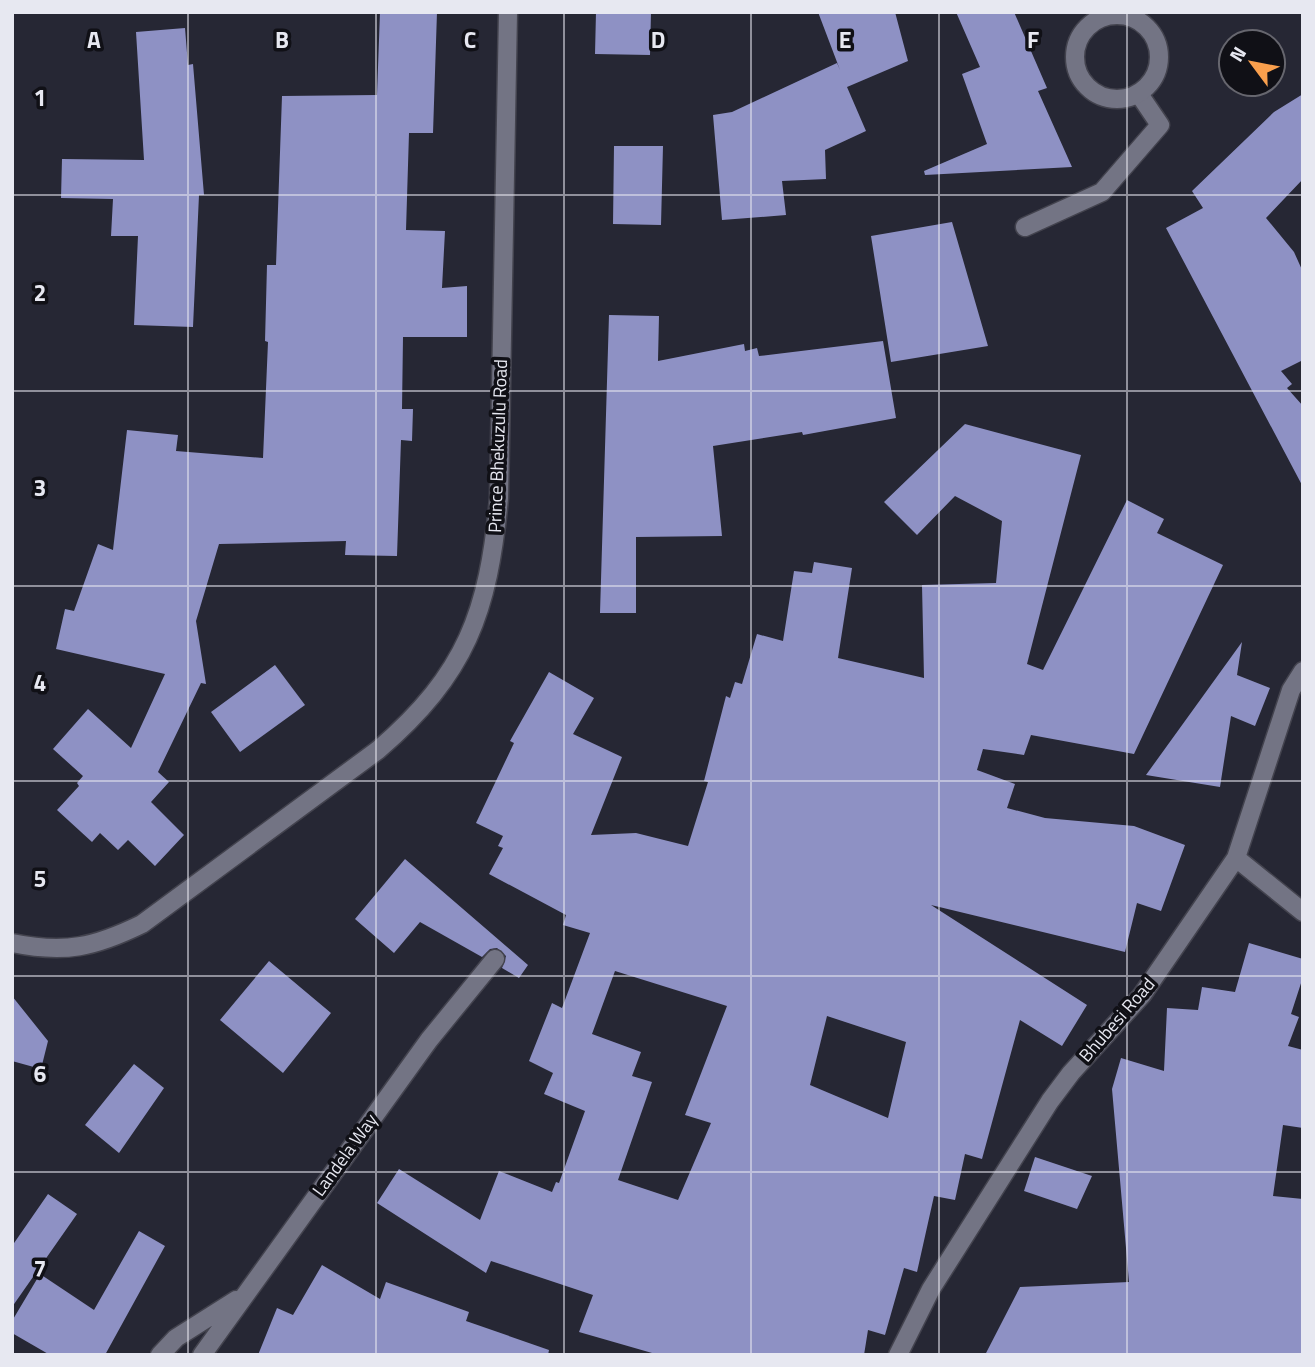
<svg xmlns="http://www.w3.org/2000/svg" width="1315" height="1367" viewBox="0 0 1315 1367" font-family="'Titillium Web',sans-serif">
	<rect width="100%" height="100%" fill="#262734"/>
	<path fill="#8e91c4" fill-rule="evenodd" d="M380 12H437L433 133H409L406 230 445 231 442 288 467 286V337H403L402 409H413L412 441 401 440 397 556 345 555 346 541 219 544 196 621 206 684 201 683 158 772 169 782 151 802 184 835 155 866 128 840 118 850 100 833 92 842 57 810 79 786 77 783 83 776 53 749 88 709 131 748 165 674 56 649 65 609 74 611 98 544 113 550 127 430 178 435 176 451 263 458 268 342 265 341 267 265H276L282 96 377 95Z
		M596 12H651L650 55 595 54Z
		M818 12H895L908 61 847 87 866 131 825 150 826 179 782 181 786 215 722 220 713 115 732 112 837 63 840 70Z
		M956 12H1014L1047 88 1038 91 1072 167 925 175 924 171 987 144 962 74 980 67Z
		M185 28 188 65 193 64 204 195H199L193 327 134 325 138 236H111L113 199 61 198 62 159 144 160 136 32Z
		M1303 94V179L1266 218 1294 252 1303 272V360L1281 371 1292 384 1287 388 1303 406V487L1166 228 1203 208 1192 191 1274 112Z
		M614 146H663L661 225 613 224Z
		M952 222 988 346 891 362 871 236Z
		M609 315 659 316 658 361 744 344 745 351 757 348 759 356 883 341 896 418 803 435 802 432 713 446 722 536 636 537V613H600Z
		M965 424 1081 455 1027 664 1043 670 1127 500 1164 519 1157 533 1223 565 1134 754 1031 735 1024 755 983 749 977 770 1015 784 1007 808 1045 818 1134 826 1185 845 1161 911 1137 903 1125 952 931 905 1087 1005 1062 1046 1020 1020 982 1159 965 1154 955 1200 934 1196 917 1272 904 1268 885 1335 868 1330 864 1355H659L579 1332 593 1295 491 1261 486 1273 377 1203 399 1169 480 1220 499 1171 552 1192 556 1182 559 1183 585 1111 544 1094 553 1073 529 1061 552 1003 562 1008 590 933 563 925 566 915 489 874 503 848 498 846 503 836 476 823 514 743 510 741 549 672 594 698 573 734 622 757 591 835 636 833 688 846 708 782 704 781 726 696 730 698 735 682 742 684 757 634 783 641 794 571 812 573 814 562 852 568 838 658 924 678 922 585 996 583 1002 521 955 496 917 535 884 502ZM615 971 727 1006 685 1115 711 1123 678 1200 618 1180 652 1082 632 1076 641 1052 592 1034ZM827 1016 906 1042 888 1118 810 1085Z
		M1242 642 1237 675 1270 688 1255 726 1231 716 1220 787 1146 775Z
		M275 665 305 705 240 752 211 712Z
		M405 859 528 965 519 978 502 968 506 956 497 948 490 949 482 957 420 922 394 953 355 919Z
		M1249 943 1303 959V977L1291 1014 1299 1017 1288 1046 1303 1050V1128L1283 1125 1273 1196 1303 1199V1355H985L1020 1287 1129 1282 1112 1089 1121 1058 1164 1071 1167 1008 1198 1010 1202 987 1235 992Z
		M269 961 331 1013 283 1073 220 1020Z
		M12 996 48 1041 41 1069 12 1061Z
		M134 1064 164 1088 119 1153 85 1125Z
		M1035 1157 1092 1176 1077 1209 1024 1191Z
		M48 1194 77 1214 12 1307V1246Z
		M139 1231 165 1246 105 1355H50L12 1333V1321L40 1274 94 1310Z
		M322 1265 380 1299 386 1282 469 1312 466 1321 549 1350 548 1355H258L277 1308 293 1315Z"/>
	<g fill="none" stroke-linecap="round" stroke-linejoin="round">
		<defs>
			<path id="service" d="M1025 227 1102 192 1160 125 1139 94"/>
			<path id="minor" d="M1075 57a42 42 0 1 1 84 0a42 42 0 1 1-84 0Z
				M1236 858 1303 912
				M12 943C65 954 95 947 142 924L378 750C467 673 488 613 499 498L508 12
				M160 1355 176 1338 236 1300
				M202 1355 429 1040 495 959
				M898 1355 931 1289 1050 1101 1071 1073 1142 995 1236 858 1291 690 1303 671"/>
		</defs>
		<use href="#service" stroke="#43434e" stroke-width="21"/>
		<use href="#minor" stroke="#43434e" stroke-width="21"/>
		<use href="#service" stroke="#737484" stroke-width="18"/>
		<use href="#minor" stroke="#737484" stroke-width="18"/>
	</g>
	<path fill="none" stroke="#e7e8f1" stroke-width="2" stroke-opacity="0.55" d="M188 12V1355M376 12V1355M564 12V1355M751 12V1355M939 12V1355M1127 12V1355M12 195H1303M12 391H1303M12 586H1303M12 781H1303M12 976H1303M12 1172H1303"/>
	<g text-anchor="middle" stroke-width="7" stroke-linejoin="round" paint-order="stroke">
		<g font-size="18" fill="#e7e8f1" stroke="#101016">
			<text transform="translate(498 446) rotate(-88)" y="6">Prince Bhekuzulu Road</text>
			<text transform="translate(1117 1020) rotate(-49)" y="6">Bhubesi Road</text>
			<text transform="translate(345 1155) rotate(-54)" y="6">Landela Way</text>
		</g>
	</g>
	<g font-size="23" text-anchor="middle" font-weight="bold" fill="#e7e8f1" stroke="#101016" stroke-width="7" stroke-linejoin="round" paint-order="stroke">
		<text x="94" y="48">A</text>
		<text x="282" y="48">B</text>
		<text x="470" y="48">C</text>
		<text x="658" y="48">D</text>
		<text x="845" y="48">E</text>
		<text x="1033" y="48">F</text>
		<text x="40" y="106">1</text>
		<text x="40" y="301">2</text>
		<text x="40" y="496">3</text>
		<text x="40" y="691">4</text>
		<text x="40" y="887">5</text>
		<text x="40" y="1082">6</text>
		<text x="40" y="1277">7</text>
	</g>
	<rect width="1315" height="1367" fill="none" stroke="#e7e8f1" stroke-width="28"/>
	<g transform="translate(1252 63) rotate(302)"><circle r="33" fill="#101016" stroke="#66666e" stroke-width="2"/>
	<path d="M0-5L12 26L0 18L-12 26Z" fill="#f99f4d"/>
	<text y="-10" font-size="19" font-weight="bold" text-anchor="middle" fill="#e7e8f1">N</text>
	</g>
</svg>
